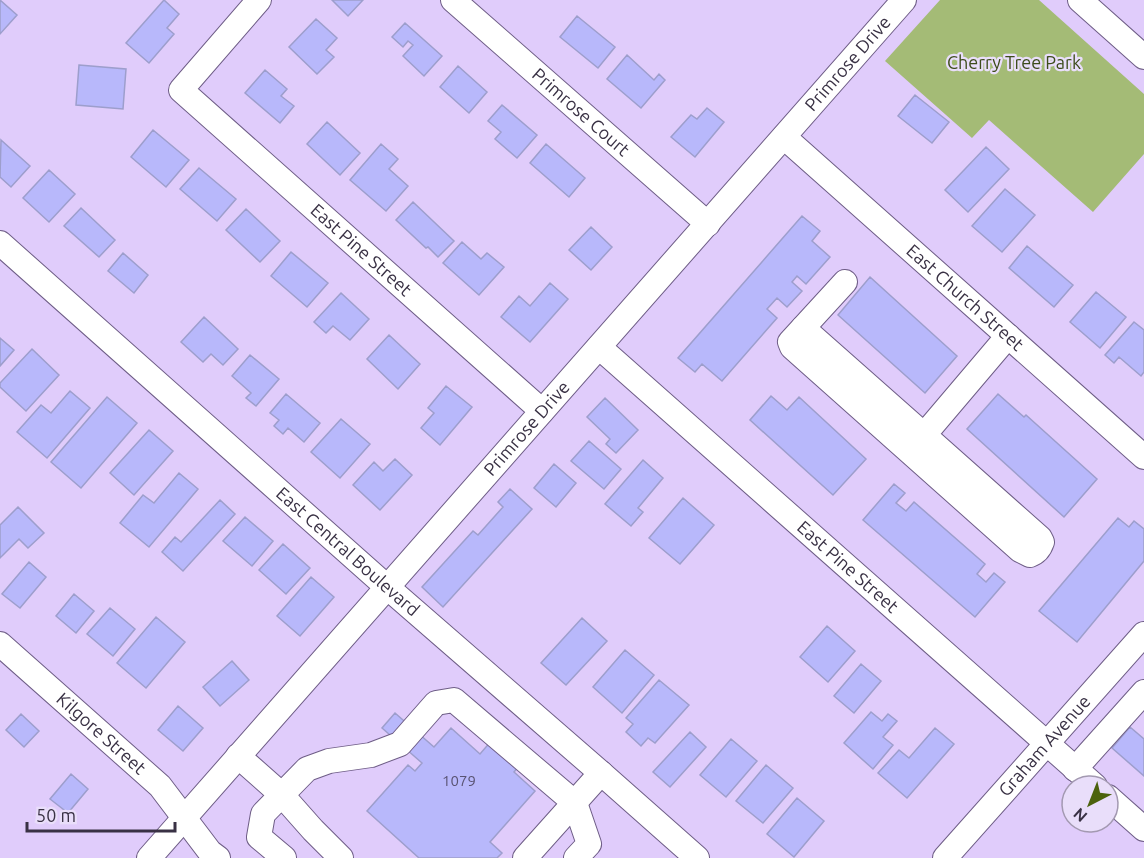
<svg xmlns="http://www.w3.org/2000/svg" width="1144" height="858" viewBox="0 0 1144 858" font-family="Ubuntu,sans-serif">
	<rect width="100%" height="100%" fill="#e0ccfb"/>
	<path fill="#a4bb76" d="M940 0H1039L1144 94V154L1093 212 989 120 972 138 885 61Z"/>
	<path fill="#b8b8fb" stroke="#9d9ecc" stroke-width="1.5" d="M0 0 17 15 0 34Z
		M164 0 179 14 167 28 174 34 149 63 126 43Z
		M332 0H363L348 16Z
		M577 16 615 47 598 68 560 37Z
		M316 19 337 38 326 50 334 57 317 74 289 47Z
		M405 23 442 56 424 76 403 56 413 45 408 41 403 47 392 37Z
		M627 55 654 80 659 74 665 80 641 108 607 79Z
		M79 65 126 69 123 109 76 105Z
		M458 66 487 92 469 113 440 87Z
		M265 70 287 89 281 96 294 106 280 123 245 93Z
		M915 95 949 122 932 143 898 116Z
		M502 105 537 135 517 158 495 139 501 132 488 121Z
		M707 108 724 122 695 157 671 137 691 115 697 119Z
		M327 122 360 153 340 175 307 144Z
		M153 130 189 160 166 187 131 157Z
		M1 140 30 166 11 187 0 177Z
		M381 144 398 159 389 169 408 186 386 211 350 180Z
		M546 144 585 178 569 197 530 163Z
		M986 147 1009 169 968 212 945 190Z
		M199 168 236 199 217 221 180 189Z
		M49 170 75 194 49 222 23 198Z
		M1005 189 1035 215 1002 252 972 226Z
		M413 202 454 241 438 257 428 247 426 248 396 220Z
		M81 208 115 240 99 257 64 226Z
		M246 209 280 241 260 262 226 230Z
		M802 216 820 231 812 241 830 257 806 284 797 276 792 282 802 291 787 307 777 298 767 309 777 318 722 381 702 364 695 372 678 358Z
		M591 227 612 247 591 270 569 250Z
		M462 242 481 259 487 253 504 267 479 295 443 263Z
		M1027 246 1073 285 1054 307 1009 268Z
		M291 252 328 283 307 307 271 276Z
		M123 253 148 275 134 293 108 271Z
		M870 277 957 356 925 393 838 315Z
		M550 283 568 299 530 342 501 317 519 296 530 306Z
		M1096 292 1126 317 1100 348 1070 322Z
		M341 293 369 319 350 340 333 326 326 333 314 322Z
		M204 317 238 349 223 365 211 354 203 362 181 342Z
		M1134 322 1144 330V372L1141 376 1119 357 1114 363 1105 355Z
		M389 335 420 364 398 389 367 359Z
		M0 338 14 350 0 366Z
		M32 349 59 375 26 411 0 387V383Z
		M250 355 279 379 256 406 246 398 251 393 232 376Z
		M446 386 472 407 440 445 421 428 434 413 428 408Z
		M70 391 90 408 47 458 17 432 41 405 51 413Z
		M286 394 320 423 304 442 288 428 283 434 274 426 279 420 270 413Z
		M998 394 1024 417 1026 415 1097 479 1064 517 967 429Z
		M771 396 787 410 799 397 866 459 833 495 750 420Z
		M107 397 137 423 81 488 51 462Z
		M605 398 638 430 616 453 606 444 610 439 587 417Z
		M341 419 370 444 340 478 311 452Z
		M149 430 173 451 134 495 110 473Z
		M589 441 621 469 604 489 571 461Z
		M395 459 412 475 380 510 353 485 374 462 383 471Z
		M643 460 663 478 638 508 643 512 631 526 605 504Z
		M554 464 576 483 556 507 534 488Z
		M179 473 198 489 149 547 120 523 143 495 154 503Z
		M894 484 905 493 896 503 906 511 914 502 985 564 977 574 986 582 994 573 1005 582 975 617 863 520Z
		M510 489 532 509 443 607 422 587 473 531 478 535 503 507 498 502Z
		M683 498 714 525 680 564 649 538Z
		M220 500 235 514 183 571 162 552 175 537 181 542Z
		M18 507 44 533 28 548 19 539 0 558V525Z
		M245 517 273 541 252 566 223 541Z
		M1118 518 1129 527 1134 521 1144 529V561L1077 642 1039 611Z
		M283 544 310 568 286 594 259 570Z
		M29 562 46 577 20 608 2 594Z
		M311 577 334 597 300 636 277 616Z
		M74 594 94 611 76 633 56 616Z
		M110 608 135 629 113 656 87 634Z
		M156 617 185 642 146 688 117 663Z
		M582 618 607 641 566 685 541 663Z
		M827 626 855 651 828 682 800 657Z
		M625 650 654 675 622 713 593 687Z
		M232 661 249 680 220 706 203 687Z
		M861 664 881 681 854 713 834 696Z
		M659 680 689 705 655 743 648 738 641 746 626 732 633 724 626 718Z
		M178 706 203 728 183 751 158 730Z
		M871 712 882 721 888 714 897 721 883 737 893 745 873 769 844 743Z
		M395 713 434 747 451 728 480 754 492 740 520 765 514 772 535 791 490 842 502 853 497 858H419L367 811 408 765 415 771 422 763 382 728Z
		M21 714 39 731 24 747 6 730Z
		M1130 727 1144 739V776L1112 748Z
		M935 728 954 744 907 798 878 773 899 750 909 758Z
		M690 732 706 747 670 787 653 772Z
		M731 739 757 761 726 797 700 775Z
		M766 765 793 788 763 823 736 801Z
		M71 774 88 789 68 813 50 799Z
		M797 798 824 821 794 857 767 834Z"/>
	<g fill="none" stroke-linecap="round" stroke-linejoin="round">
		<defs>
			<g id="minor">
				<path id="s1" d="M259 0 181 90 542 411"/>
				<path id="s2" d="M453 0 708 224"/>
				<path d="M1080 0 1144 57"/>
				<path id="s3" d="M784 137 1144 457"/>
				<path id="s4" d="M0 243 387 587 601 773 697 858"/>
				<path d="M845 282 790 342 792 347 1020 550 1030 555C1036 553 1040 548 1042 542L1040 538 924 435 1008 336"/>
				<path d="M803 328 924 435 913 447"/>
				<path id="s5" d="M599 347 1095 786"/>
				<path id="s6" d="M0 644 160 786 210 852 218 858"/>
				<path d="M238 756 282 795 313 830 341 858"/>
				<path d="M1075 769 1144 692"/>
				<path d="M1108 797 1144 829"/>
				<path id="s7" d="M149 858 904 0"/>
				<path d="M284 858 259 837 263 814 307 769 329 761 371 755 400 744 436 703 454 700 575 803 589 844 576 858"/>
				<path d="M525 858 601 773"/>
				<path id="s8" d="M945 858 1144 634"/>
			</g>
		</defs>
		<use href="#minor" stroke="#6e5d86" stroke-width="26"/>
		<use href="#minor" stroke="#fff" stroke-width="24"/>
	</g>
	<g text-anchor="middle" stroke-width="4.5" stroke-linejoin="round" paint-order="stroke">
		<g font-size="15" fill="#595372">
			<text x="459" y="786">1079</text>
		</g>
		<g font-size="18" fill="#3d4c1b" stroke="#e9defa">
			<text x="1014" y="69">Cherry Tree Park</text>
		</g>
		<g font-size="18" fill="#393144" stroke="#e9defa">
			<text dy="6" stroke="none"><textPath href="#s7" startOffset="1058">Primrose Drive</textPath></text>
			<text dy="6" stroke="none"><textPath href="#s2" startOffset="170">Primrose Court</textPath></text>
			<text dy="6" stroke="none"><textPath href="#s1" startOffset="360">East Pine Street</textPath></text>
			<text dy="6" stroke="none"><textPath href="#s3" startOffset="242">East Church Street</textPath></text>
			<text dy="6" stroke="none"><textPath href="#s7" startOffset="572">Primrose Drive</textPath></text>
			<text dy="6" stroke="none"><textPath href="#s4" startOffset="465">East Central Boulevard</textPath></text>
			<text dy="6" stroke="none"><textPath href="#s5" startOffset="332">East Pine Street</textPath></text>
			<text dy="6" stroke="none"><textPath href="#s6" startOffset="135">Kilgore Street</textPath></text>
			<text dy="6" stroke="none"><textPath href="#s8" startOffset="150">Graham Avenue</textPath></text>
		</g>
	</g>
	<g transform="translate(1090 804) rotate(222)"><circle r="28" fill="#e9defa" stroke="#a399b1" stroke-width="1.5"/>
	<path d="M0-4.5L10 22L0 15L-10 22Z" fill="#4c620d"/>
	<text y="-9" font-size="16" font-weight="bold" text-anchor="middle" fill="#393144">N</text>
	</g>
	<path d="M27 822v9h148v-9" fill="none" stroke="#393144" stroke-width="3"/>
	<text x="36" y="822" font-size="18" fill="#393144" stroke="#e9defa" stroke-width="4.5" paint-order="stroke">50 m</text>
</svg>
